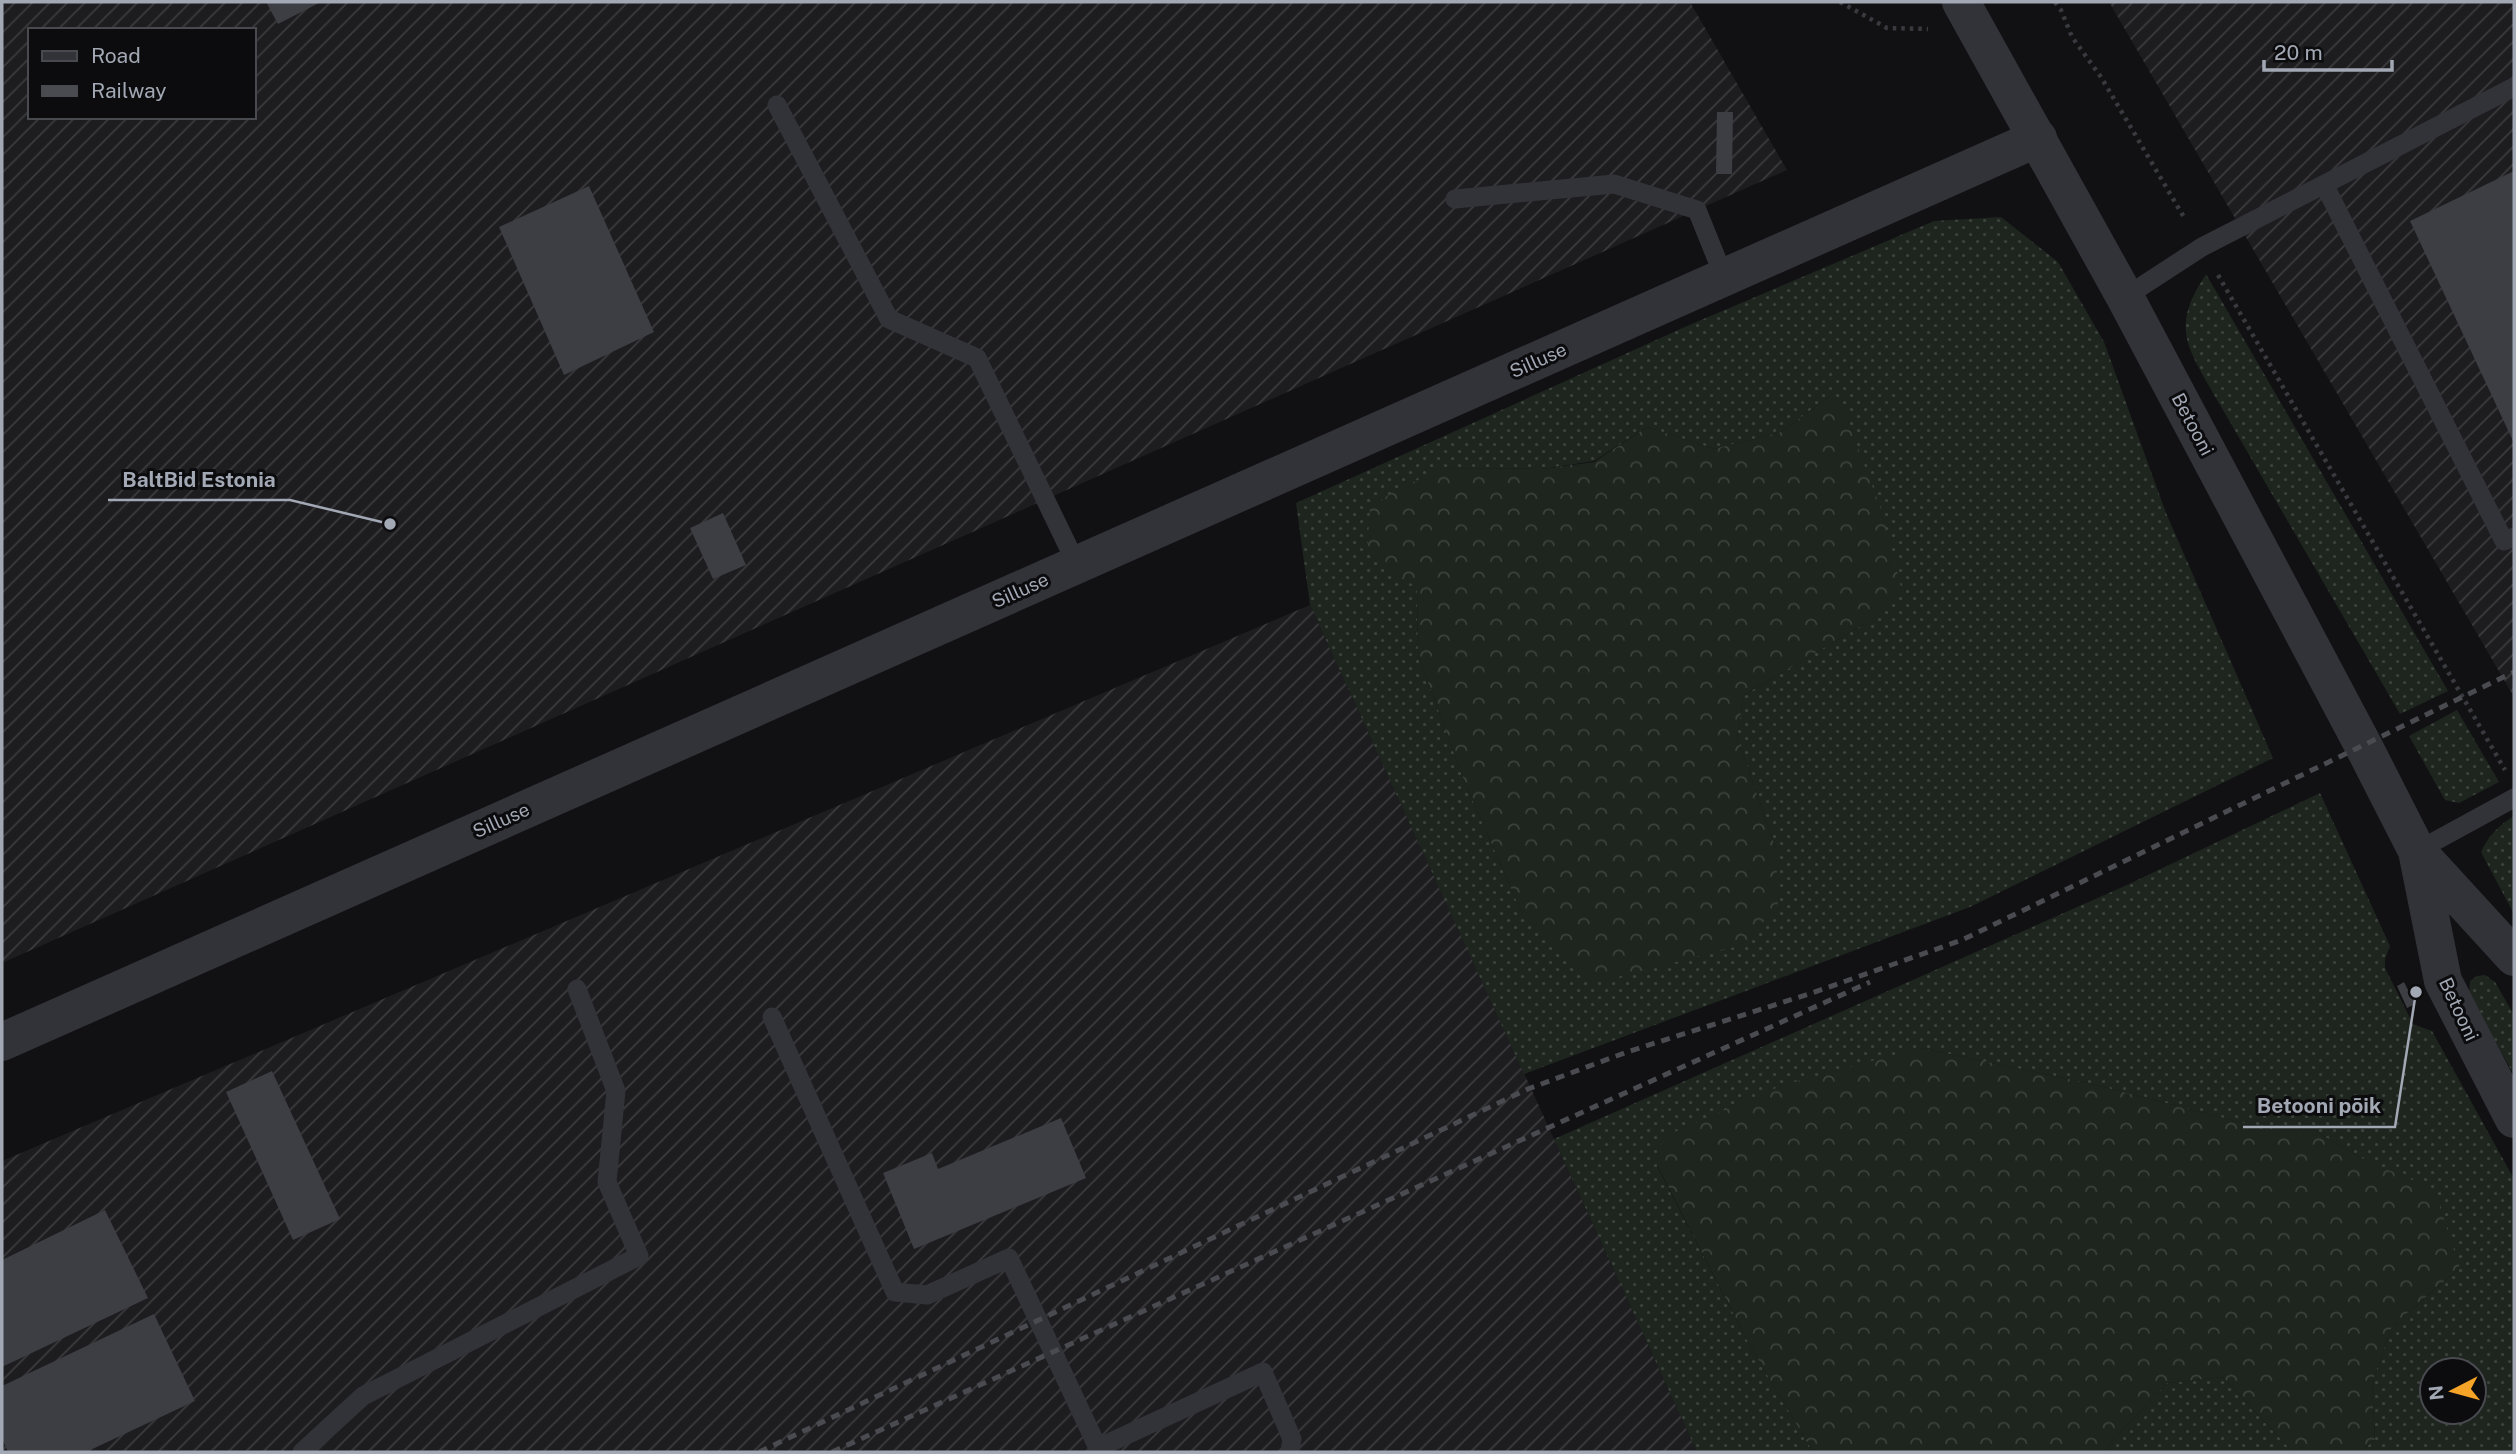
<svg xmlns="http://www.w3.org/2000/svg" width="2516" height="1454" viewBox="0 0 2516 1454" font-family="'Public Sans',sans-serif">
	<defs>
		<pattern id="industrial-furrows" width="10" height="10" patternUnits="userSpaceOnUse" patternTransform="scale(1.75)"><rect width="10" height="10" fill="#1d1d20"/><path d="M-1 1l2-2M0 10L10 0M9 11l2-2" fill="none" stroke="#3b3b3e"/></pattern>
		<pattern id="grass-dots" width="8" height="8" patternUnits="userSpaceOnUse" patternTransform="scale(1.75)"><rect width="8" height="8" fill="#1d251e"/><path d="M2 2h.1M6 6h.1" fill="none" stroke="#3b423c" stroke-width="1.8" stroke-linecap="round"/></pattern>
		<pattern id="forest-crowns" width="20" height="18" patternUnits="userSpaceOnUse" patternTransform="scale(1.75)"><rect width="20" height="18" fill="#1d251e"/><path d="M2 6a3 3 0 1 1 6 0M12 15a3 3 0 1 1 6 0" fill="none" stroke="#3b423c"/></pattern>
	</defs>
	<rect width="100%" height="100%" fill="#111113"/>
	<path fill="url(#industrial-furrows)" fill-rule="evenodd" d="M2 2H1690L1787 170 2 963ZM30 30H254V117H30Z
		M2109 2H2514V697L2384 474Z
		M1310 605 1697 1452H2V1161Z"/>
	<path fill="url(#grass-dots)" fill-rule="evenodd" d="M2001 217 2058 262 2104 342 2166 513 2273 758 1970 907 1524 1074 1310 605 1296 503 1687 326 1934 221ZM1830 396 1864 624 1744 695 1737 737 1776 849 1521 911 1465 783 1418 655 1417 588 1442 468 1542 469 1594 461 1647 427 1714 449 1781 432Z
		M2206 274 2448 691 2400 714 2209 386C2182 339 2175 322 2206 274Z
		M2457 710 2499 782 2459 803 2445 800 2409 736Z
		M2320 793 2390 946 2385 959V968L2413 1024 2432 1031 2514 1179V1452H2361L2375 1439 2372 1383 2392 1326 2460 1268 2365 1160 2313 1130 2247 1124 2088 1083 1920 1048 1657 1166 1749 1344 1813 1452H1697L1554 1139 2127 885ZM2432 1370H2474V1412H2432Z
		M2514 816V914L2481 852C2488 836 2499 825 2514 816Z
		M2485 975 2495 982 2514 1015V1075L2469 994 2470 981 2477 976Z
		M2223 1377 2293 1452H2102L2167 1383Z"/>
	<path fill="url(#forest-crowns)" d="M1830 396 1846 416 1882 512 1901 587 1864 624 1744 695 1737 737 1776 849 1778 905 1743 945 1590 984 1521 911 1465 783 1418 655 1417 588 1367 551 1370 509 1391 493 1442 468 1542 469 1594 462 1647 427 1714 449 1781 432Z
		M1920 1048 2088 1083 2247 1124 2313 1130 2365 1160 2434 1189 2460 1268 2392 1326 2372 1383 2375 1439 2361 1452H2293L2223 1377 2167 1383 2102 1452H1813L1749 1344 1657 1165 1663 1137 1783 1085Z"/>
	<path fill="#3d3e43" d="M266 2H321L278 24Z
		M1717 112H1733L1732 174H1716Z
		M2514 171V443L2410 221Z
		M589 186 654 332 564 375 499 227Z
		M723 513 746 565 713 579 690 528Z
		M2404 982 2415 1004 2407 1008 2397 986Z
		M272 1071 340 1219 293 1240 226 1092Z
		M1061 1118 1086 1178 914 1249 883 1173 932 1153 938 1169Z
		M105 1210 148 1298 2 1367V1260Z
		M154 1314 195 1401 86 1452H8L2 1439V1386Z"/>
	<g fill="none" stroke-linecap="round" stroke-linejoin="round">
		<path stroke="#383a3f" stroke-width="4.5" stroke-dasharray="3.5 5" stroke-linecap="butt" d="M1840 2 1887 28 1928 29
			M2055 2 2061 10 2072 37 2101 77 2185 219
			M2218 275 2505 770"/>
		<path stroke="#323338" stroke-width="19" d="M777 105 889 319 977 358 1077 565
			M2325 186 2504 541 2514 537
			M1455 199 1614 184 1697 210 1724 277
			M2125 297 2202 247 2514 87
			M2417 851 2514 798
			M772 1017 895 1292 927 1295 1009 1258 1098 1448 1097 1452
			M1098 1448 1263 1372 1292 1439 1290 1452
			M302 1452 363 1396 639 1256 607 1182 616 1091 577 989"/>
		<path stroke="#323338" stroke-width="38" d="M2 1042 2038 138"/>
		<path stroke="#323338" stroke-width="38" d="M1961 2 2125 297 2363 745 2417 851 2443 981 2514 1119
			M2417 851 2514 957"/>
		<path stroke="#494b51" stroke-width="5" stroke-dasharray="9 7" stroke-linecap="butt" d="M759 1452 1528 1089 1627 1052 1812 993 1962 940 2514 672
			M832 1452 1870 982"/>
	</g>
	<g text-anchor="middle" stroke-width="6" stroke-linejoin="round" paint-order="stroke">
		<g font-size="19" fill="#a2a8b4" stroke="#0c0c0e">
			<text transform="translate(1538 360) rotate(-24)" y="7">Silluse</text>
			<text transform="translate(2193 424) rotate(62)" y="7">Betooni</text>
			<text transform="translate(1020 590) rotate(-24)" y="7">Silluse</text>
			<text transform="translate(501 820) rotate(-24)" y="7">Silluse</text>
			<text transform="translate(2459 1009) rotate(65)" y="7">Betooni</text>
		</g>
	</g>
	<path fill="none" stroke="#a2a8b4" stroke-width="2.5" d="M390 524L290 500H108M2416 992L2395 1127H2243"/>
	<g fill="#a2a8b4" stroke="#0c0c0e" stroke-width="2.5">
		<circle cx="390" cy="524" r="7"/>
		<circle cx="2416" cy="992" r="7"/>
	</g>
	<g font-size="21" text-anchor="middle" font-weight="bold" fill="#a2a8b4" stroke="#0c0c0e" stroke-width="6" stroke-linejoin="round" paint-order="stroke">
		<text x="199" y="487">BaltBid Estonia</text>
		<text x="2319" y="1113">Betooni põik</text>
	</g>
	<rect width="2516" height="1454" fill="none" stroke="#a2a8b4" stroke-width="7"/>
	<rect x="28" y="28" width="228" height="91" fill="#0c0c0e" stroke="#484a50" stroke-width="2"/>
	<rect x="42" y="51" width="35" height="10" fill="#323338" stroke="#484a50" stroke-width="2"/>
	<text x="91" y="63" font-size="21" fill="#a2a8b4">Road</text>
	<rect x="42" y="86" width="35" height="10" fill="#494b51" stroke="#484a50" stroke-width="2"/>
	<text x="91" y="98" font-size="21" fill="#a2a8b4">Railway</text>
	<g transform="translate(2453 1391) rotate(264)"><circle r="33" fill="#0c0c0e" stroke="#484a50" stroke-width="2"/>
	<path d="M0-5L12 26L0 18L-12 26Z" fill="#f5a427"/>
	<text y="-10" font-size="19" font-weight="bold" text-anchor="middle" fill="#a2a8b4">N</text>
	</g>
	<path d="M2264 60v10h128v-10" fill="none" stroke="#a2a8b4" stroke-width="3.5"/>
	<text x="2274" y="60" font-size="21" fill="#a2a8b4" stroke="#0c0c0e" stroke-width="5" paint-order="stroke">20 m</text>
</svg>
